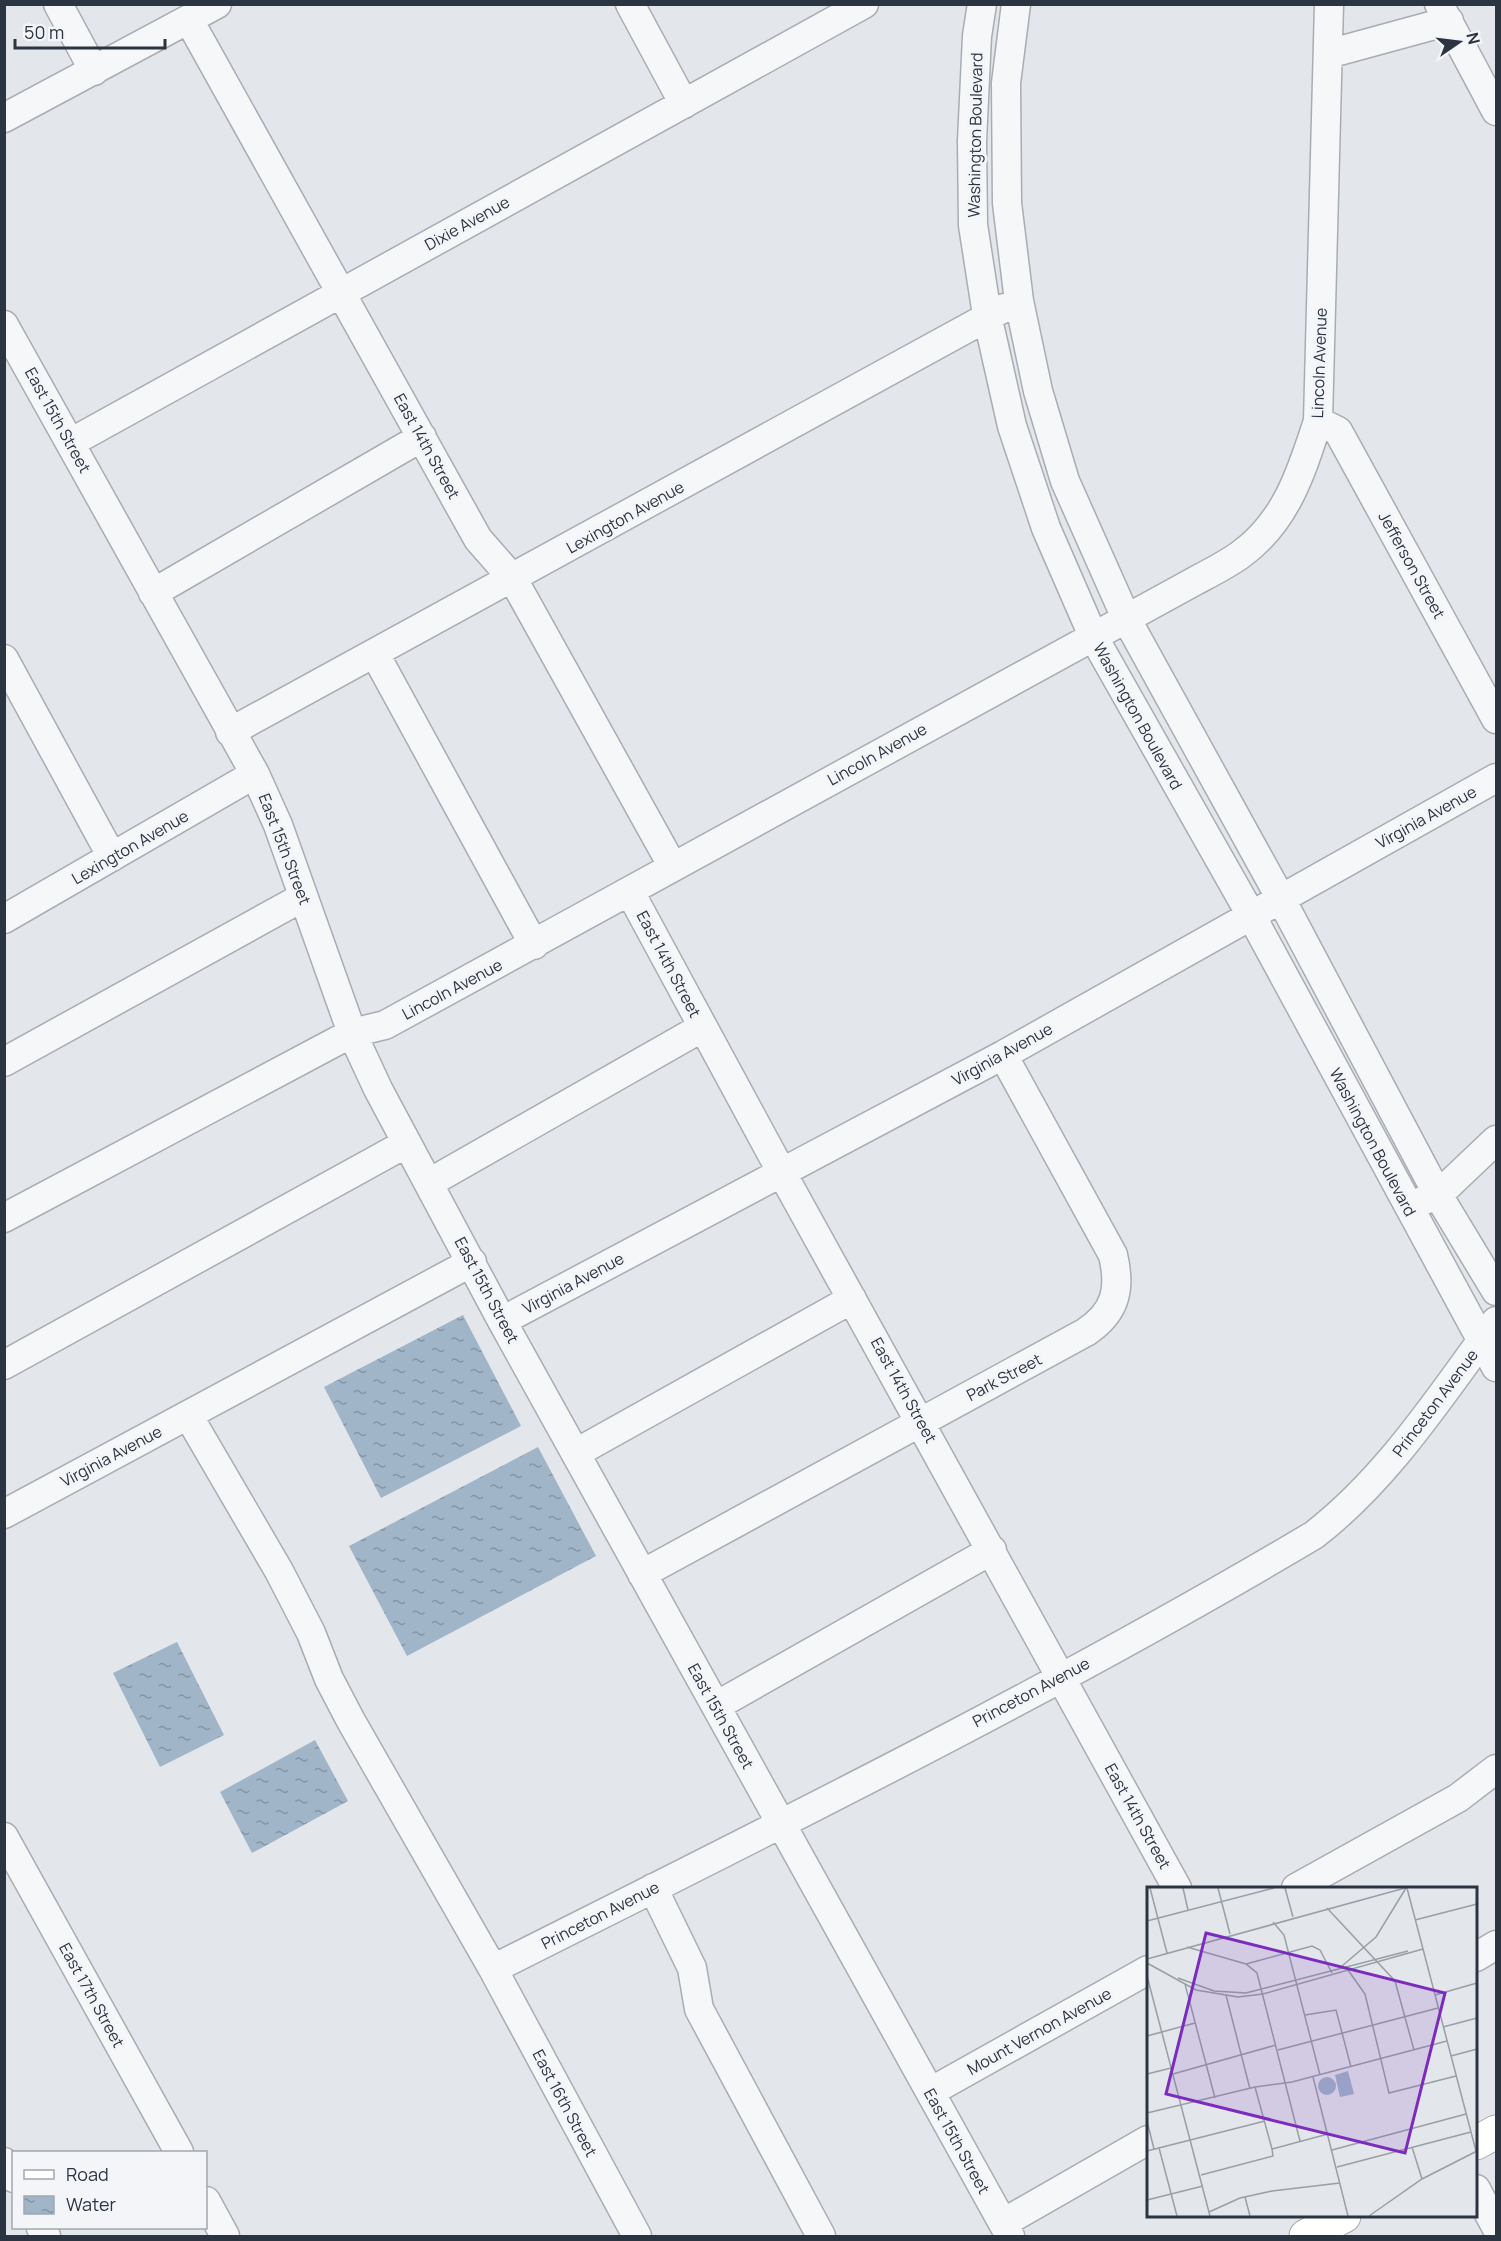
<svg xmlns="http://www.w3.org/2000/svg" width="1501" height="2241" viewBox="0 0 1501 2241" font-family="Manrope,sans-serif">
	<defs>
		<pattern id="water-ripples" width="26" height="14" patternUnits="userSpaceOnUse" patternTransform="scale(1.5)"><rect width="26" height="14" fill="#a0b5c8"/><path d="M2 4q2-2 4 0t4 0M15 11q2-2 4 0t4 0" fill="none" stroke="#8394a4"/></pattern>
	</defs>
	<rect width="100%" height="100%" fill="#e3e6ea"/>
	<path fill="url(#water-ripples)" d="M463 1315 521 1426 381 1498 324 1387Z
		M538 1447 596 1556 407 1656 349 1546Z
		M177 1642 224 1735 160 1767 113 1673Z
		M315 1740 348 1801 252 1853 220 1792Z"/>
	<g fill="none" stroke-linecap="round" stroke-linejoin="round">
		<defs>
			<path id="minor" d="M58 4 94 71
				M630 4 684 104
				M982 4 977 36 972 141 973 225 987 315 1012 426 1046 528 1093 636 1251 915 1496 1367
				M1016 4 1006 83 1007 203 1019 301 1038 391 1065 481 1126 618 1281 899 1438 1195 1496 1291
				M1439 4 1496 111
				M189 20 478 539 513 579 673 867
				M1328 54 1449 21
				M4 118 217 4
				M4 325 255 774 278 825 352 1033 378 1089 502 1321 1010 2236
				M1318 421 1338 431 1496 719
				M70 443 864 4
				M153 593 422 437
				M375 654 534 945
				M4 659 112 857
				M230 732 1004 308
				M630 892 782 1173 1177 1888
				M4 919 255 774
				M4 1062 303 897
				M429 1183 703 1027
				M1422 1201 1438 1195 1496 1140
				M4 1218 352 1033 385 1025 1195 581C1210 573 1226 565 1240 555 1286 522 1301 473 1318 421L1329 4
				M502 1321 1003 1055 1496 778
				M4 1365 407 1143
				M188 1415 279 1571 311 1633 329 1679 351 1721 493 1969 637 2236
				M576 1453 852 1299
				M4 1514 472 1262
				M642 1574 1086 1332C1116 1312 1121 1289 1113 1255L1003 1055
				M716 1706 992 1550
				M4 1837 179 2152
				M653 1888 692 1968 699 2009 821 2236
				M1296 1888 1458 1798 1496 1769
				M1476 1957 1496 1945
				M493 1969C769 1830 1048 1693 1314 1535 1389 1477 1440 1396 1496 1321
				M930 2092 1148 1970
				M4 2162 14 2178
				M1476 2189 1496 2227
				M206 2201 225 2236
				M1003 2223 1148 2140
				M41 2228 46 2236"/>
			<path id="major" d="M1476 2143 1496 2132
				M1306 2236 1344 2216"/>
		</defs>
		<use href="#minor" stroke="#a8adb4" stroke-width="31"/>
		<use href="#major" stroke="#a3abb5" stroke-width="35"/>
		<use href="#minor" stroke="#f5f7f9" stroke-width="28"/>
		<use href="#major" stroke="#fff" stroke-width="33"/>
	</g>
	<g text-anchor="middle" stroke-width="6" stroke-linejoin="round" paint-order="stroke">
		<g font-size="16" fill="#2b3542" stroke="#f3f5f8">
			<text transform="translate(975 135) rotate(-89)" y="6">Washington Boulevard</text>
			<text transform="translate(467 223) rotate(-29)" y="6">Dixie Avenue</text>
			<text transform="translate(1319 363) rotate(-88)" y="6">Lincoln Avenue</text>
			<text transform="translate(58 420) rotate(61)" y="6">East 15th Street</text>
			<text transform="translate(427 446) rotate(61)" y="6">East 14th Street</text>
			<text transform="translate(625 517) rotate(-29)" y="6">Lexington Avenue</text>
			<text transform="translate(1412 565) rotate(61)" y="6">Jefferson Street</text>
			<text transform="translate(1138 716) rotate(61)" y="6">Washington Boulevard</text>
			<text transform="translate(877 754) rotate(-29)" y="6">Lincoln Avenue</text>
			<text transform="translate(1426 817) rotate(-29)" y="6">Virginia Avenue</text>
			<text transform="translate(130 847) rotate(-30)" y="6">Lexington Avenue</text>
			<text transform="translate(285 849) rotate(69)" y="6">East 15th Street</text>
			<text transform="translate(669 964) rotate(62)" y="6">East 14th Street</text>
			<text transform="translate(452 989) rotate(-28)" y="6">Lincoln Avenue</text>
			<text transform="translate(1002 1054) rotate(-29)" y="6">Virginia Avenue</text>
			<text transform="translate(1373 1142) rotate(62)" y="6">Washington Boulevard</text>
			<text transform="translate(573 1283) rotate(-28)" y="6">Virginia Avenue</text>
			<text transform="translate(487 1290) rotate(62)" y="6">East 15th Street</text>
			<text transform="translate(1004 1377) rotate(-28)" y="6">Park Street</text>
			<text transform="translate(904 1390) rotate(61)" y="6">East 14th Street</text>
			<text transform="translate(1435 1403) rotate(-53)" y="6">Princeton Avenue</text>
			<text transform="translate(111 1456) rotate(-28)" y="6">Virginia Avenue</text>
			<text transform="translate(1031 1692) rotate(-28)" y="6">Princeton Avenue</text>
			<text transform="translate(721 1716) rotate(61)" y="6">East 15th Street</text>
			<text transform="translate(1138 1816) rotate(61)" y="6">East 14th Street</text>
			<text transform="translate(600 1915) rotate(-27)" y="6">Princeton Avenue</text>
			<text transform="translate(92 1995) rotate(61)" y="6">East 17th Street</text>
			<text transform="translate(1039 2031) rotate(-29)" y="6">Mount Vernon Avenue</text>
			<text transform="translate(565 2103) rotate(62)" y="6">East 16th Street</text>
			<text transform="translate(957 2141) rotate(61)" y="6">East 15th Street</text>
		</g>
	</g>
	<g transform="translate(1147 1887)">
		<rect width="330" height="330" fill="#e3e6ea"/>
		<path d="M201 184 207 207 193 210 188 188ZM171 199a9 9 0 1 1 18 0a9 9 0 1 1-18 0Z" fill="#a0b5c8"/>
		<path fill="none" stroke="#999fa7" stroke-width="1.5" d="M3 1 20 66M36 1 41 23M71 1 83 47M138 1 146 30M260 1 329 264M180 21 248 94 267 163M268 33 330 17M0 34 127 1M126 35 137 48 173 188M40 60 99 77 110 86 153 254M0 72 258 1M0 76 49 103 91 110 116 107 276 62M99 77 165 59 173 63 185 86M195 79 229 50 259 1M201 83 218 107 242 206 309 189M0 89 63 329M31 91 67 104 99 106 261 64M38 97 68 211M79 108 103 202M288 108 330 96M158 128 189 123 204 180M296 140 330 131M0 149 48 136M131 163 291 121M304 169 330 162M0 187 24 181M26 187 129 158M166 190 201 329M108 200 125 262M0 226 108 200 145 195 300 154M0 234 7 262M265 260 275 292M12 261 30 329M185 263 319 227M0 264 118 234M190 280 324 245M54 288 126 269 125 262 181 247M98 310 103 329M0 313 56 299M62 325 93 311 125 304 193 296M222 329 275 292 330 264"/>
		<path fill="#7b2cbf" fill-opacity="0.15" stroke="#7b2cbf" stroke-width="3" d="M59 46 298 106 258 266 19 207Z"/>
		<rect width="330" height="330" fill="none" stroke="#2b3542" stroke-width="3"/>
	</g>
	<rect width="1501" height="2241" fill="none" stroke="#2b3542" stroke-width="12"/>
	<rect x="12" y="2151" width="195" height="78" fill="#f3f5f8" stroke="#a3a8af" stroke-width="1.5"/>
	<rect x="24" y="2170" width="30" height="9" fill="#ffffff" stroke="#a3a8af" stroke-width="1.5"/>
	<text x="66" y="2181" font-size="18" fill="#2b3542">Road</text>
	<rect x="24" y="2196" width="30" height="18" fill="url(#water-ripples)" stroke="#a3a8af" stroke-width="1.5"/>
	<text x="66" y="2211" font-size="18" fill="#2b3542">Water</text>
	<g transform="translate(1459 42) rotate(76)" stroke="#f3f5f8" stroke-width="4.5" paint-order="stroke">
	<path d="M0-4.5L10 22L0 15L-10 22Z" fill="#2b3542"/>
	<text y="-9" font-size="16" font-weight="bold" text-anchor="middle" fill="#2b3542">N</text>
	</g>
	<path d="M15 39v9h150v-9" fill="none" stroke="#2b3542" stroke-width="3"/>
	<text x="24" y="39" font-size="18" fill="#2b3542" stroke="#f3f5f8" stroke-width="4.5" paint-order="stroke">50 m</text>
</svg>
